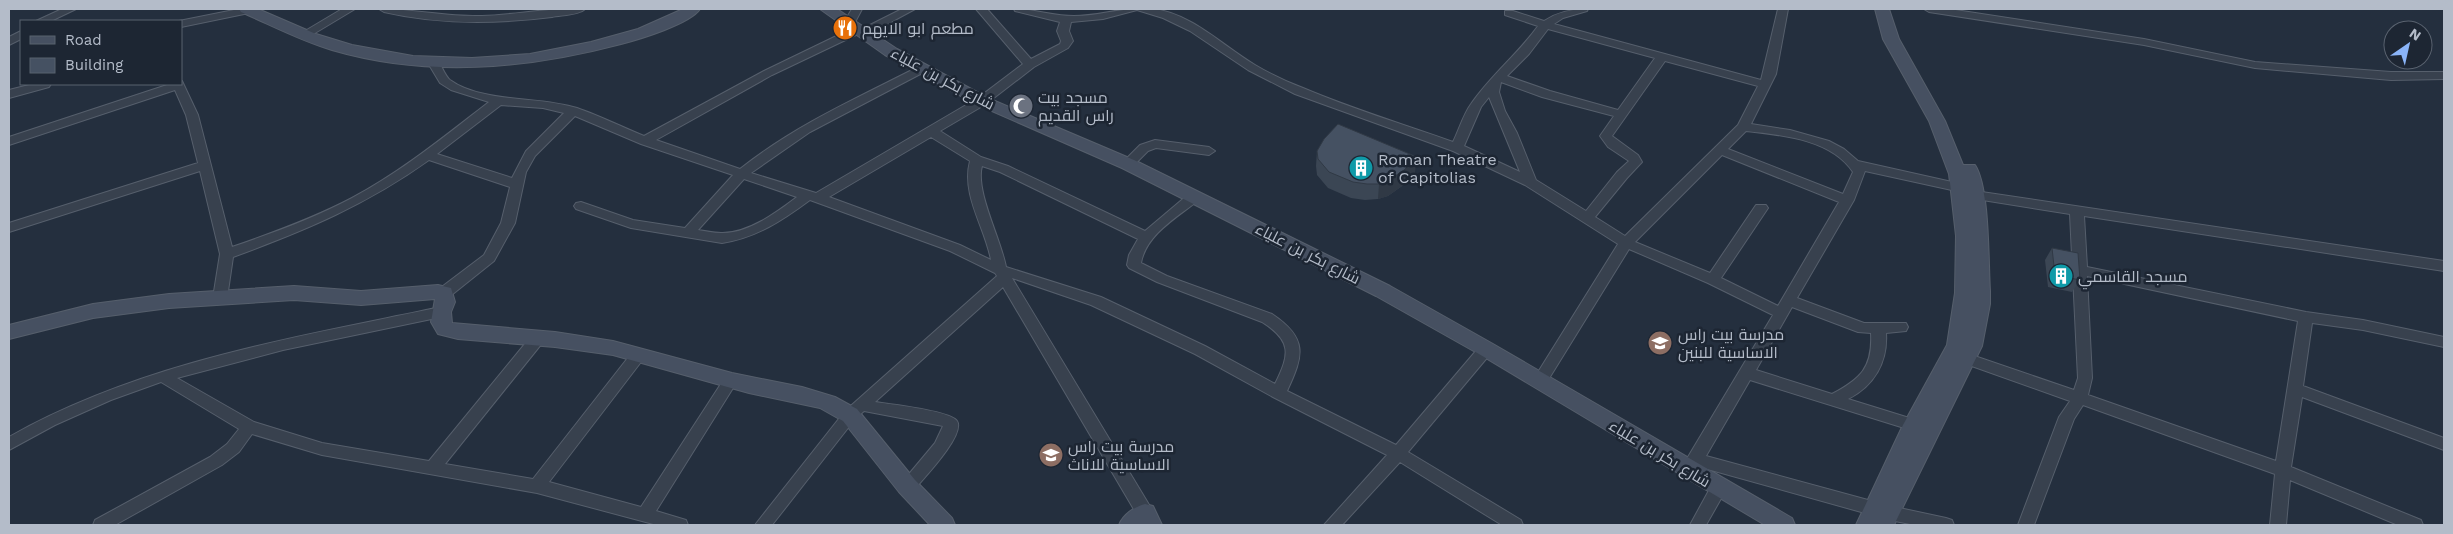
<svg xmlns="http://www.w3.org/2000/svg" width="2453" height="534" viewBox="0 0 2453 534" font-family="'Work Sans',Cairo,sans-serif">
	<rect width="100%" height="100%" fill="#242f3e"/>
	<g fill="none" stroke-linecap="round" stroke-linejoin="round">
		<defs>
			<path id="street" d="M62 9H76L51 21H36Z
				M239 9 255 10 249 13 181 27V21H179Z
				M342 9H355L310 36H302L300 34Z
				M379 9C413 9 447 17 482 16 516 15 551 7 585 9 579 15 562 15 552 17 496 24 440 25 384 12Z
				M852 9H862L853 26H845L843 24Z
				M902 9H915L867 35 858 34 772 75 656 140 740 169C794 126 857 98 918 67H926V71L810 132 751 173 816 193 978 98 1023 64 976 9H987L1031 59 1060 44 1061 41 1057 31 1060 22 1015 11 1014 9C1034 9 1053 16 1074 16 1100 16 1126 6 1153 9 1191 13 1223 46 1255 65 1270 74 1287 82 1303 88 1352 109 1403 124 1453 142 1459 130 1463 115 1471 104 1491 75 1517 55 1538 26L1505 15V11H1513L1544 21C1558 12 1571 9 1588 9L1587 11 1563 18 1554 24 1761 80 1778 9H1788L1776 74 1751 124 1790 130 1829 141 1844 149 1858 161 1961 184 1967 188 1961 192 1865 171 1854 200 1797 298 1864 323H1906L1908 327 1906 331 1886 333C1888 362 1874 386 1848 399L1919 421 1922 425 1919 429 1914 431 1750 380 1706 456 1890 506 1946 518 1952 520 1954 525H1915L1890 520 1700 467C1695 473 1692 474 1685 472L1683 467 1685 462 1773 315 1708 283 1629 249 1545 385H1535L1533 381 1535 377 1618 244 1525 185 1453 151 1295 94 1248 70 1190 31 1163 18 1137 10 1103 19 1071 22 1069 31 1073 41 1068 48 1034 67 986 104 940 131 981 157 1008 166 1145 231 1190 193H1200L1201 196 1200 199C1179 216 1146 234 1141 263L1167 276 1272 314C1308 338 1304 355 1287 391L1396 445 1481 345H1491L1493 349 1491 353 1408 452 1521 520 1523 525H1502L1400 462 1342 525H1324L1387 455 1273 397 1195 354 1091 305 1012 278 1151 508 1153 513 1151 518 1145 520 1139 518 1003 287 875 402C889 404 952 411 957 421 966 435 922 480 913 491L907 493 901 491 899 486 935 443 943 426 864 411 855 419 772 525H755L845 411 997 276 995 273 950 251 810 200C783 220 756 238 722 243L631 228 576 209 574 206 576 203 581 202 633 220 685 228 733 175 641 144 575 116 535 156 526 172 515 223 494 261 449 297 444 298 437 293 439 289 484 255 501 223 510 187 429 160C366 205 306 230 233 257L227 298 220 303 213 298 220 254 200 171 9 232V223L198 163 186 115 175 90 9 145V137L170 84H181L182 81 198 115 232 247C273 233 314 218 352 198 401 172 445 136 489 102L451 90 440 83 428 63 430 61H438C442 66 445 76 450 80 482 103 539 96 577 108 600 116 622 127 644 136L764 71 853 28 862 29ZM1548 29 1655 58 1618 110 1550 91 1507 76 1529 54ZM1665 61 1758 86 1738 125 1625 236 1595 217 1627 178 1642 162 1638 155 1612 136ZM1501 82 1542 97 1614 116 1600 136 1608 147 1629 161 1617 172 1586 211 1536 180 1517 133 1505 111 1499 92ZM1489 97 1520 172 1464 146 1481 107ZM501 105 543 108 564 113 526 151 512 178 437 154ZM1746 131C1782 135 1831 139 1853 172L1843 194 1728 149ZM931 137 970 161C961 195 985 227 991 260L960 245 829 197ZM1722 155 1839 202 1778 306 1721 278 1768 208 1766 205H1756L1710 273 1635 242ZM982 166 1000 172 1138 239 1129 255 1127 265 1129 268 1157 282 1262 322C1292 341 1290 354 1275 384L1205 346 1101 297 1006 267C1001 239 975 191 982 166ZM744 179 797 197C777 212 748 234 721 233 714 233 706 231 698 230ZM1792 307 1858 332 1871 333C1873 368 1860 379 1832 394L1756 370Z
				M1924 9H1949L2144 39 2255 62 2391 72H2444V79L2391 80 2255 68 2144 45 1929 12Z
				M21 31V39L9 45V37Z
				M33 84H51L49 87 9 98V90Z
				M1155 140 1209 147 1215 151 1209 155 1156 148 1148 151 1132 167H1124L1122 164 1124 161 1140 145Z
				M1975 191 2444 261V271L2084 216 2087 267 2306 312 2363 320 2444 337V347L2363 330 2312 323 2303 386 2444 438V450L2302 397 2291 467 2421 520 2423 525H2398L2290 480 2286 525H2270L2275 474 2083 405 2074 419 2034 525H2018L2059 417 2070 401 1952 359 1950 355 1952 351 1957 350 2074 390 2078 378 2070 214 1970 198 1969 195 1970 192ZM2087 276 2298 321 2276 461 2088 395 2092 378Z
				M441 307 446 308 448 312 446 316 283 350 177 378 254 422 322 443 429 461 533 334H543L545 338 543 342 445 464 533 479 634 350H644L646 354 644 358 549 482 641 507 726 376H736L738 380 656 511 686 520 688 525H657L537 493 322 455 252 434 239 452 222 465 115 525H93L95 520 210 457 227 444 239 429 161 382 111 400 55 425 9 450V437C142 362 293 338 441 307Z
				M1719 481 1725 483 1727 488 1706 525H1690L1713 483Z"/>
			<path id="secondary" d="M239 9H258L316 34 352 45 413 56 472 58 530 54 591 42 638 29 683 9H700C690 24 640 39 621 44 526 69 428 78 332 50 301 41 271 25 241 12Z
				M820 9H837L897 49 988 98 1134 160 1390 286 1493 344 1792 518 1795 525H1765L1479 354 1376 296 1122 168 976 104 885 55Z
				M1875 9H1889L1899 39 1945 121 1963 165H1975C1990 188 1988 262 1990 291V304L1982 346 1894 525H1856L1903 425 1947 345 1955 293 1956 236 1949 174 1929 121 1883 39Z
				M438 285 451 288 455 302 451 312 452 323 555 332 613 341 732 373 802 387 835 397 857 409 915 480 952 518 955 525H930L899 492 843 421 820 408 749 393 613 355 555 347 458 339 438 334 431 322 435 299 361 305 294 300 169 308 93 318 9 339V325L93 304 169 294 294 286 361 291Z
				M1145 504 1153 506 1162 525H1119C1123 515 1134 507 1145 504Z"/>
		</defs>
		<use href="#street" stroke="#565f6c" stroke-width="2"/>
		<use href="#secondary" stroke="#565f6c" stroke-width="2"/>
		<use href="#street" fill="#38414e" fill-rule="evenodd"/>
		<use href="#secondary" fill="#465061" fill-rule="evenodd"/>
	</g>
	<path fill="#3b4654" d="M1317 151 1415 172 1402 186 1388 196 1378 199 1365 200 1351 198 1328 188 1317 175 1316 166Z
		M2052 248 2080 280 2072 292 2048 287 2045 260Z"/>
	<path fill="#303945" d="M1417 157 1415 172 1402 186 1388 196 1378 199 1379 184Z"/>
	<path fill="#455162" stroke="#303945" d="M1338 124 1417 157 1404 170 1389 180 1379 184H1367L1353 182 1329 172 1318 159 1317 151 1324 139Z
		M2052 248 2078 253 2080 280 2055 275Z"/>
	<defs>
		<symbol id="restaurant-disc" viewBox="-11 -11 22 22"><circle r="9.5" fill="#e8710a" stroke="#1d2633"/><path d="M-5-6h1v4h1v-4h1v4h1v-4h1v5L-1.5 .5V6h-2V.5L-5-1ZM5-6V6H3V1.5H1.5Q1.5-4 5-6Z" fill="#fff"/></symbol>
		<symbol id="mosque-disc" viewBox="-11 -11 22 22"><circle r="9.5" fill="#6b7280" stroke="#1d2633"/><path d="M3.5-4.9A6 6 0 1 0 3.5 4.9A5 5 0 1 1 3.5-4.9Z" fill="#fff"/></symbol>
		<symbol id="building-disc" viewBox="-11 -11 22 22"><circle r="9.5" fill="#0f9aa8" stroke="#1d2633"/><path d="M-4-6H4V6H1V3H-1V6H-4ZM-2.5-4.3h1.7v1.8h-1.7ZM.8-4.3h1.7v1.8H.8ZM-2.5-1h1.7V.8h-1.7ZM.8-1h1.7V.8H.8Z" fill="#fff"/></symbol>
		<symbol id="school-disc" viewBox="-11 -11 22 22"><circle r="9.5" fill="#8d6e63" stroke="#1d2633"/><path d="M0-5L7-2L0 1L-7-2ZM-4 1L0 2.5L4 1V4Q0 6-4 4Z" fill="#fff"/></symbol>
	</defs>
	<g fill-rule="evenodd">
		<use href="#restaurant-disc" x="831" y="14" width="28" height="28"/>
		<use href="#mosque-disc" x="1007" y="92" width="28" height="28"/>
		<use href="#building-disc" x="1347" y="154" width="28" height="28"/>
		<use href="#building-disc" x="2047" y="262" width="28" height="28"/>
		<use href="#school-disc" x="1646" y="329" width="28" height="28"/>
		<use href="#school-disc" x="1037" y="441" width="28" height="28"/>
	</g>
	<g text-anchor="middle" stroke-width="5" stroke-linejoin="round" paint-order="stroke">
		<g font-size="16" fill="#b4bcc9" stroke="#1d2633" text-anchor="start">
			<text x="862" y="34">مطعم ابو الايهم</text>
			<text x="1038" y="103">مسجد بيت<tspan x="1038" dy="18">راس القديم</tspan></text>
			<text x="1378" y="165">Roman Theatre<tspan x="1378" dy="18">of Capitolias</tspan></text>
			<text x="2078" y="282">مسجد القاسمي</text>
			<text x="1678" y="340">مدرسة بيت راس<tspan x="1678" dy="18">الاساسية للبنين</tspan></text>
			<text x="1068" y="452">مدرسة بيت راس<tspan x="1068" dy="18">الاساسية للاناث</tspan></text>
		</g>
		<g font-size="16" fill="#b4bcc9" stroke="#1d2633">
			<text transform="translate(943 78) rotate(28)" y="6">شارع بكر بن علياء</text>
			<text transform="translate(1308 253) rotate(27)" y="6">شارع بكر بن علياء</text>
			<text transform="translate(1660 453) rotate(31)" y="6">شارع بكر بن علياء</text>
		</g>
	</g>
	<rect width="2453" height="534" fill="none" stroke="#b4bcc9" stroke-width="20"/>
	<rect x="20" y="20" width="162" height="65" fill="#1d2633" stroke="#59626f"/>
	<rect x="30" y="36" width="25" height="8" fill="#465061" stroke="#59626f"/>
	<text x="65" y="45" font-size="15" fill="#b4bcc9">Road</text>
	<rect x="30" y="58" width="25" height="15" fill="#455162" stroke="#59626f"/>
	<text x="65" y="70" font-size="15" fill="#b4bcc9">Building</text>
	<g transform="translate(2408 45) rotate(34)"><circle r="24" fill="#1d2633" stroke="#59626f"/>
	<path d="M0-4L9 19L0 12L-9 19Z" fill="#8ab4f8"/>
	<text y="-8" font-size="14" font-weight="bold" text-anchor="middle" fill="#b4bcc9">N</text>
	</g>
</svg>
